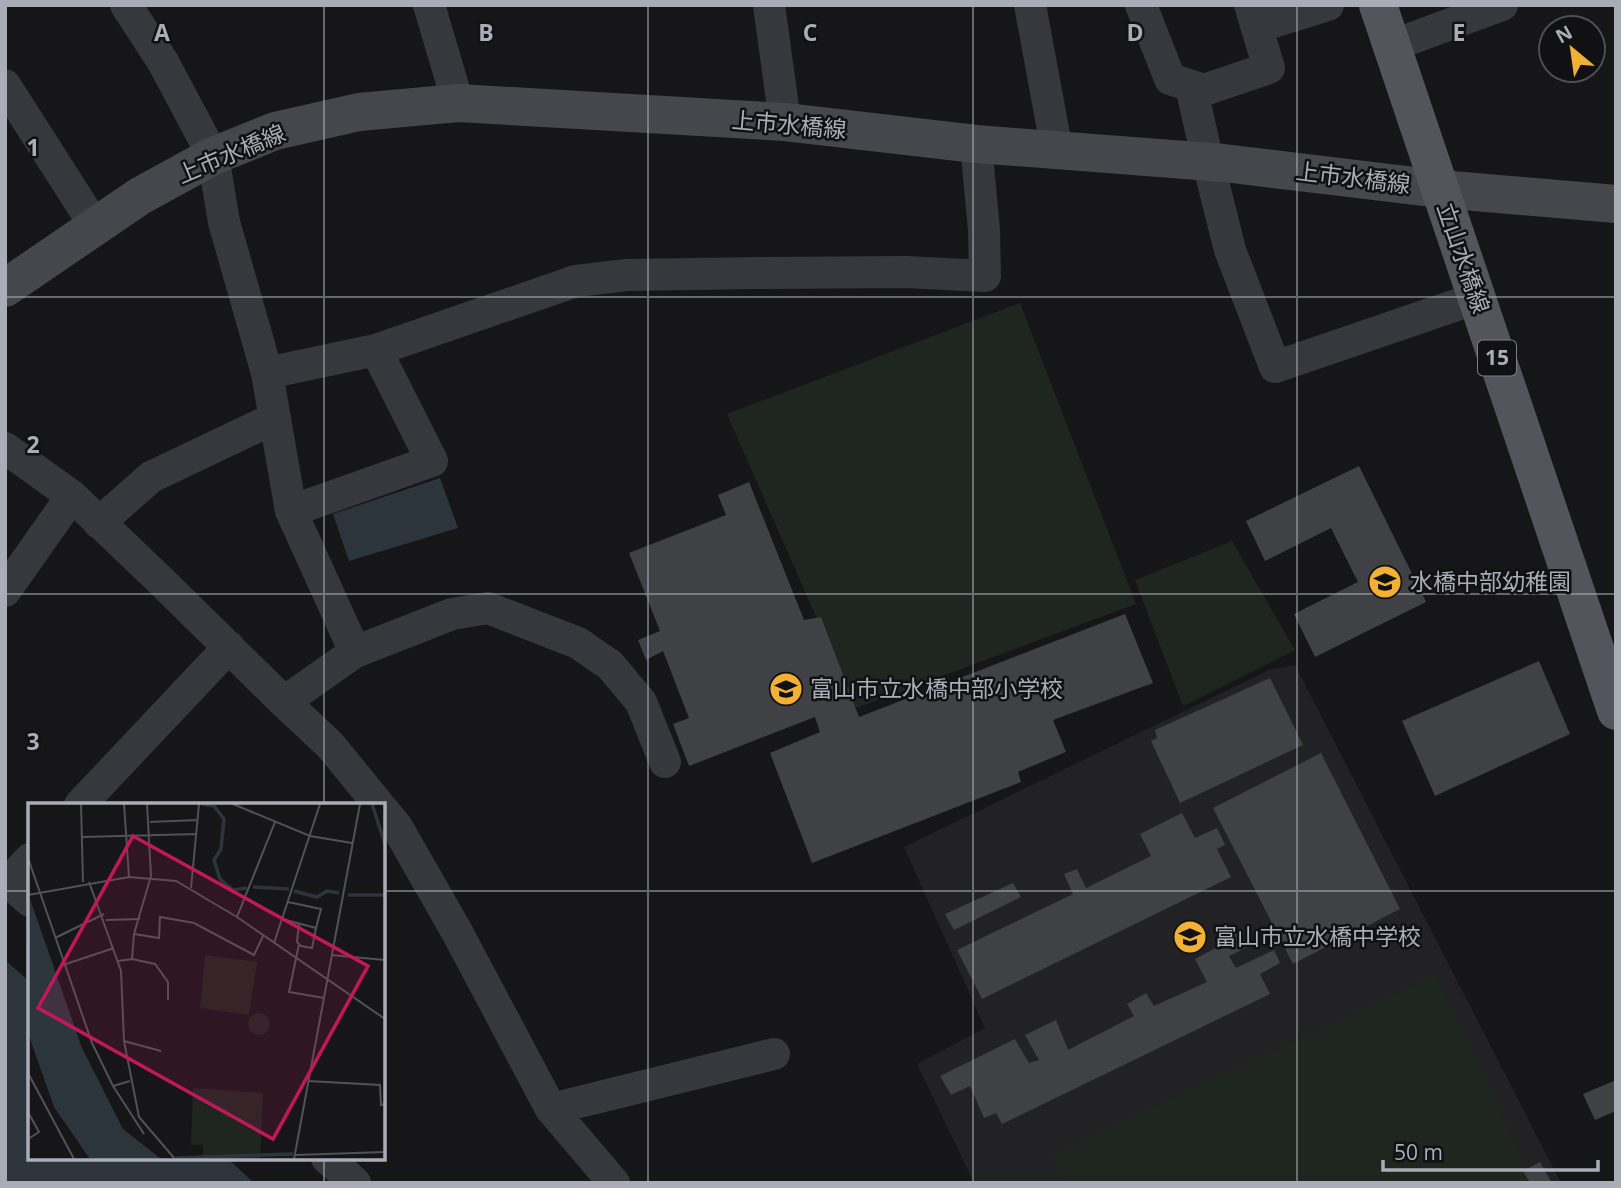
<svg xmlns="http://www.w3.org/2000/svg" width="1621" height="1188" viewBox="0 0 1621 1188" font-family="'Open Sans','Noto Sans JP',sans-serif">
	<rect width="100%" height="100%" fill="#161618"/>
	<path fill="#222225" d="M1295 665 1561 1183H974L917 1064 985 1028 904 847 1269 670Z"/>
	<path fill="#1e261f" d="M1020 303 1136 604 856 708 727 414Z
		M1232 541 1295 650 1183 706 1135 580Z
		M1436 974 1535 1183H1063L1051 1154Z"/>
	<path fill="#2c353c" d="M440 478 458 528 349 561 333 514Z
		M5 960 30 982V1158H227L254 1183H5Z"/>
	<path fill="#404145" d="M1359 466 1426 602 1315 657 1294 614 1358 582 1331 528 1265 561 1246 521Z
		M749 482 804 620 821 617 859 717 1125 614 1153 683 1053 720 1066 752 1018 772 1021 782 812 863 770 753 820 732 815 717 689 766 673 724 689 718 663 651 646 660 638 640 660 631 629 553 726 515 718 495Z
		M1539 661 1570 734 1435 796 1402 721Z
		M1270 678 1303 745 1180 803 1151 741 1157 738 1155 730Z
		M1321 753 1400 909 1293 964 1213 808Z
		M1182 813 1195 838 1217 828 1225 845 1217 849 1231 877 982 999 957 950 1073 894 1064 874 1077 869 1086 888 1151 856 1140 834Z
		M1013 883 1021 897 954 930 945 914Z
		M1239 931 1248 947 1229 956 1236 968 1274 950 1280 963 1260 974 1270 994 1002 1124 996 1113 984 1118 970 1086 951 1095 940 1076 1015 1039 1029 1063 1039 1060 1025 1035 1056 1020 1068 1050 1134 1016 1127 1004 1146 993 1154 1006 1207 982 1195 959 1223 944 1224 939Z
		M1616 1080V1111L1595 1120 1583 1094Z
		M1540 1162 1552 1183H1530L1523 1171Z"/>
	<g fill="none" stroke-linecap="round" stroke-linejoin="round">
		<path stroke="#37383d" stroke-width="32" d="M126 5 163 62 213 156 224 222 267 373 291 511 355 652 284 702
			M429 5 458 103
			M769 5 785 122
			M1030 5 1057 151
			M1141 5 1170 79 1204 90 1269 68 1250 5
			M1257 27 1328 5
			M1391 46 1502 5
			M5 85 95 226
			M1191 86 1208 162 1230 250 1275 367 1477 298
			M267 373 376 350
			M5 448 72 496 161 581 284 702 330 745 379 805
			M291 511 432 461 376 350 576 281 627 275 759 273 906 272 985 276 984 230 976 144
			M99 523 151 477 275 418
			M5 591 72 496
			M355 652 452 614 488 608 578 643 610 665 641 702 665 762
			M80 805 229 647
			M383 810 397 827 457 932 551 1109 614 1183
			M5 879 30 901
			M8 882 30 859
			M551 1109 774 1054
			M327 1158 355 1183"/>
		<path stroke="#45474d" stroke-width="38" d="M5 288 140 196 213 156 275 131 359 112 458 103 785 122 976 144 1224 163 1440 189 1616 204"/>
		<path stroke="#53555c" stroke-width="38" d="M1378 5 1616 711"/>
	</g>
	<path fill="none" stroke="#a8adb8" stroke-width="2" stroke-opacity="0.55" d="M324 5V805M648 5V1183M973 5V1183M1297 5V1183M5 297H1616M5 594H1616M5 891H30M383 891H1616M324 1158V1183"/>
	<defs>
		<symbol id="school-disc" viewBox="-11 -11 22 22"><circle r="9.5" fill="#f2b134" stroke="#111113"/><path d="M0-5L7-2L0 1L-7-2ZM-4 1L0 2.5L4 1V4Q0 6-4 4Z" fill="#111"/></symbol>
	</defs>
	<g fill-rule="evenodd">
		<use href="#school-disc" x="1366" y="563" width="38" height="38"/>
		<use href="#school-disc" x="767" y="670" width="38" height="38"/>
		<use href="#school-disc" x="1171" y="918" width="38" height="38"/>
	</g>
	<g text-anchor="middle" stroke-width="5" stroke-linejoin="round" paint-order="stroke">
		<rect fill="#111113" stroke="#7b7e86" stroke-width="2" x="1478" y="340.5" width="38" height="35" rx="5"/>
		<g font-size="21" font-weight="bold" fill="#a8adb8">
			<text x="1497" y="365">15</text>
		</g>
		<g font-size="23" fill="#a8adb8" stroke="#111113">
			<text transform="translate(789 125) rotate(5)" y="8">上市水橋線</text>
			<text transform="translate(231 154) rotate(-23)" y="8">上市水橋線</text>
			<text transform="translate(1353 178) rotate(7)" y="8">上市水橋線</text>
			<text transform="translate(1463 258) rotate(71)" y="8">立山水橋線</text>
		</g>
		<g font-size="23" fill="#a8adb8" stroke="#111113" text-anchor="start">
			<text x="1410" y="590">水橋中部幼稚園</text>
			<text x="810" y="697">富山市立水橋中部小学校</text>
			<text x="1214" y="945">富山市立水橋中学校</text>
		</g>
	</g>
	<g transform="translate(28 803)">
		<rect width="357" height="357" fill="#161618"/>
		<path d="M177 152 229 159 221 212 172 205ZM220 221a11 11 0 1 1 22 0a11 11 0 1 1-22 0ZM165 285 235 290 232 356H175V342H163Z" fill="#1e261f"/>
		<path d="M2 96 54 245 95 326 133 356H62L26 304 0 230Z" fill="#2c353c"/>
		<path fill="none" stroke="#2c353c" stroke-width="3.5" d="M174 1 186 3 196 16 193 46 186 57 192 76 205 87 219 85M344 1 357 41M225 84 261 86M266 88 289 94 299 88 311 90M320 92H357M148 355 265 351"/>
		<path fill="none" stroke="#505258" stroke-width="2" d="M53 1 55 79M96 1 101 74M205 1 282 33 324 40M122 19 169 17M54 34 169 31M0 55 64 240 85 283 102 278M61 79 93 168 96 238 111 314 147 356M163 85 171 1M0 92 101 74 148 78 209 114 357 216M209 114 247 19M254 116 288 125 293 106 260 99M78 117 112 116M271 121 269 139 273 143 284 145 288 125M106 131 131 135 132 114 166 120 226 152 235 133M27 135 76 111M246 140 292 1M271 141 261 189 296 195M303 152 357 157M104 156 127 161 140 179V197M90 158 104 156 106 131 123 73 119 1M35 162 86 145M96 238 133 248M0 270 46 356M280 278 352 282 353 302 357 301M85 283 116 331M0 309 11 329 0 336M267 352 357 349M266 356 332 1"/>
		<path fill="#c2185b" fill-opacity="0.15" stroke="#c2185b" stroke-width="3.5" d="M105 33 340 163 245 336 10 205Z"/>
		<rect width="357" height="357" fill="none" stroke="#a8adb8" stroke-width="3.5"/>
	</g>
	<g font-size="23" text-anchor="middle" font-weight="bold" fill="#a8adb8" stroke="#111113" stroke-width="5" stroke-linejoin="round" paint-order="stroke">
		<text x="162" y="41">A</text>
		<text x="486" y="41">B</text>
		<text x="810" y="41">C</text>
		<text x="1135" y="41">D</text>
		<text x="1459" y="41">E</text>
		<text x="33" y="156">1</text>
		<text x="33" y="453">2</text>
		<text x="33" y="750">3</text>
	</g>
	<rect width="1621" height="1188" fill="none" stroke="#a8adb8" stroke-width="14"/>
	<g transform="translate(1572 49) rotate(331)"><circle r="33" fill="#111113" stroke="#4d4f55" stroke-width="2"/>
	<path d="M0-5L12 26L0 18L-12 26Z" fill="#f2b134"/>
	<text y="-10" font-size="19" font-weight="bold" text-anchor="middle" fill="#a8adb8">N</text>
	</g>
	<path d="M1383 1160v10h215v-10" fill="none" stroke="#a8adb8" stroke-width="3.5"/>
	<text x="1394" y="1160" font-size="21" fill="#a8adb8" stroke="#111113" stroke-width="5" paint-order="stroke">50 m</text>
</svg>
